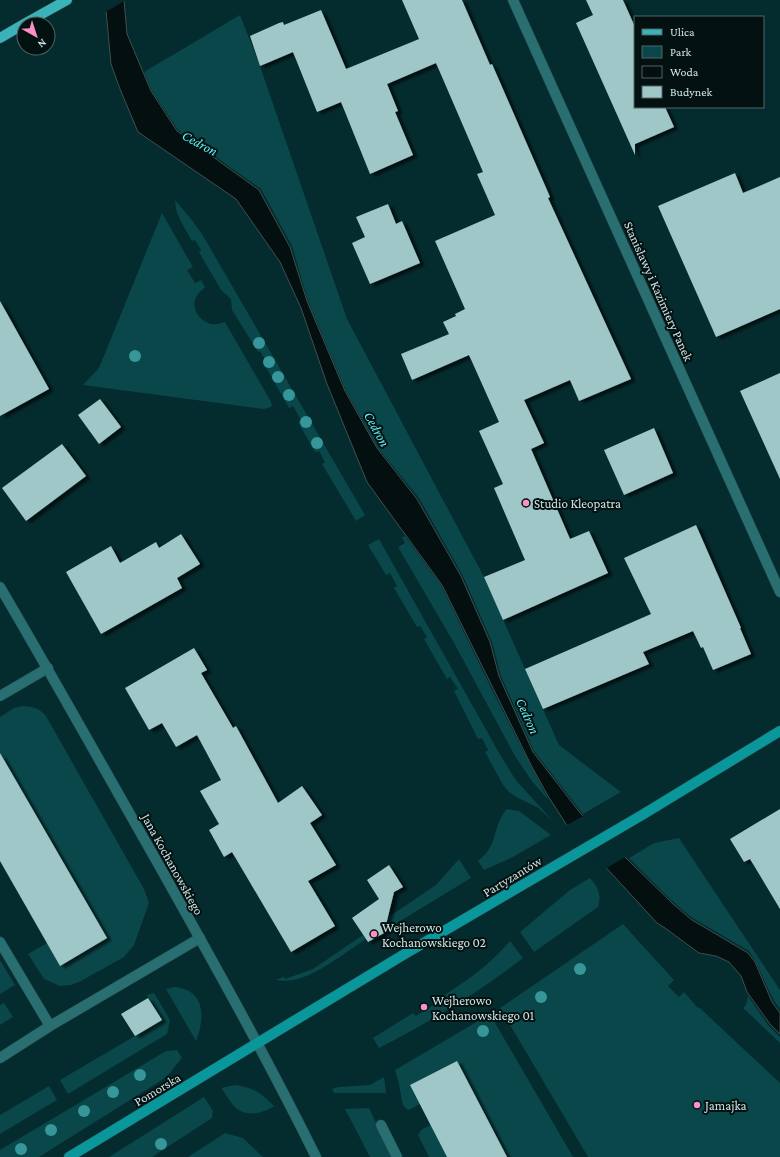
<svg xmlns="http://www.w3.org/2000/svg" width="780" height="1157" viewBox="0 0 780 1157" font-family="'Crimson Pro',serif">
	<defs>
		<filter id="shadow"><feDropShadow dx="4.5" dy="2.5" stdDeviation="1" flood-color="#0009"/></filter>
	</defs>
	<rect width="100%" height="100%" fill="#042b2d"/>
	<path fill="#09474a" d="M240 15 260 66 347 319 484 577 559 745 621 792 583 814 534 751 501 676 492 642 463 576 419 498 378 448 346 391 308 301 292 246 261 189 178 130 152 91 144 72Z
		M175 200 191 219 202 234 365 515 356 521 322 464 325 462 319 451 315 452 298 422 301 420 293 406 289 408 263 362 265 360 260 351 258 352 232 310 231 299 221 290 199 252 201 250 195 240 192 241C185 228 175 215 175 200Z
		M162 213 193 267 187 270 195 283 201 280 205 287C201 291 197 294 195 300 192 311 201 322 212 324 216 325 221 323 225 322L270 400 272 405 271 407 264 409 83 385 99 368Z
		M405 536 441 585 492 690 549 801 531 780 515 756 454 643 398 547 405 543 402 537Z
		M379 539 498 751 515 779 553 821 537 807 516 797 509 792 503 785 485 752 488 750 482 738 478 739 454 691 458 689 450 677 447 679 424 639 427 637 420 626 417 627 394 588 397 586 390 573 386 575 368 545Z
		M23 706C34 707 39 708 46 716L144 889 149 903 134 945 124 957 81 981 71 985 60 986 44 979 28 954 47 943 61 965 107 938 0 753V717L14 708Z
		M507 809 519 811 551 835 511 858 484 870 478 861C500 844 491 827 507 809Z
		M679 838 780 990V1009C766 991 762 969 749 951L691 917 671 900 629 858 654 843Z
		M459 859 471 878 392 926 387 918 436 885Z
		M590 878C598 887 602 895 598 907L534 952 520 932 570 890Z
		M623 924 674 980 668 986 679 997 684 992 697 1007 700 1008 703 1011 780 1083V1157H588L500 1008Z
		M363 935 366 939C346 952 316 976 294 980 287 981 282 981 275 980L284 977 285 979 313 969Z
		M510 941 523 958C478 993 430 1022 379 1048L373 1038 413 1013 416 1016 435 1004V1001C463 983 488 967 510 941Z
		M0 960 15 985 0 994Z
		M175 987C206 990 205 1019 196 1041L166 989Z
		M154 993 170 1020 167 1034 68 1094 60 1080 162 1020 147 995Z
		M748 996 768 1025 780 1037V1043L743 1008 746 1005Z
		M4 1003 13 1017 0 1025V1005Z
		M490 1014 573 1157H507L457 1061 410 1085 420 1104 409 1110C400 1106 402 1098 400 1090 399 1083 397 1077 395 1070Z
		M177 1050 182 1058 169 1074 162 1080 39 1157H0V1150L166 1051Z
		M384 1077 386 1093H334L332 1089 339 1087 370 1085Z
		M235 1085C255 1088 260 1092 274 1106 264 1113 249 1117 237 1109 231 1104 226 1094 221 1088Z
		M49 1086 57 1100 0 1134V1115Z
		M204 1097 213 1111 212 1118 152 1157H109Z
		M369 1108 393 1157H370L345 1109Z
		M431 1125 447 1157H429L418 1135 422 1129Z
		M225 1133 243 1138 263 1157H188Z"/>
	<path fill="#040f0f" stroke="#414f4f" d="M105 0H124L127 34 151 91 177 131 259 190 290 247 307 301 345 391 377 448 417 499 461 576 490 642 499 676 533 752 581 814 673 904 692 920 748 953 755 962 772 1002 780 1013V1034L770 1024 747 992 741 976 729 962 716 956 699 953 665 928 657 923 566 824 548 796 532 767 442 585 367 482 327 384 301 308 280 262 236 199 138 132 120 89 111 64Z"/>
	<path fill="#042b2d" d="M103 0H126L104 13Z
		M585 815 627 856 605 869 565 826Z"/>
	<path fill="#9fc7c8" filter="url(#shadow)" d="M402 0H462L490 65 492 64 550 197 548 198 631 379 579 401 570 380 524 400 544 443 531 449 570 539 589 531 608 573 503 620 484 577 525 560 494 488 503 484 479 431 499 422 469 355 412 380 401 354 449 334 443 322 456 316 455 314 465 309 435 241 495 215 477 174 483 172 436 63 387 84 398 111 395 112 413 155 370 174 341 102 317 112 293 52 260 66 250 36 279 23 283 22 284 25 321 10 346 69 419 39Z
		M586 0H623L635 27V107H665L674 127 635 144V155L576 23 593 15Z
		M735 173 743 193 780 177V309L716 337 658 206Z
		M388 204 396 224 402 221 420 263 370 284 352 243 365 237 356 217Z
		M0 301 49 389 0 416Z
		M780 373V479L740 391Z
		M100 399 121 427 99 444 78 415Z
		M654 428 673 473 624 495 604 450Z
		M62 444 86 476 26 521 2 488Z
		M696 525 741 628H740L751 654 713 670 703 647 701 648 693 631 643 652 649 664 543 709 525 669 651 614 624 558Z
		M181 534 200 564 177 578 182 588 101 634 66 572 111 546 120 563 156 542 159 548Z
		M194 648 207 670 201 673 233 728 236 726 278 803 302 786 322 815 310 823 336 865 308 881 335 926 291 952 232 852 224 857 209 830 219 824 200 791 221 780 197 735 176 747 162 723 149 730 125 688Z
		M0 753 107 938 60 966 0 861Z
		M780 809V909L750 859 744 862 730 839Z
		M389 865 403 887 394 892 384 933 368 942 352 918 379 899 367 880Z
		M148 998 162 1020 135 1036 121 1014Z
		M457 1061 507 1157H447L410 1085Z"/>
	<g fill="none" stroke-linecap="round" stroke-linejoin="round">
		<defs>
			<path id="lane" d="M0 696 48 668
				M0 942 50 1026
				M0 1058 50 1026 200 938
				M381 1125 397 1157"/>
			<path id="street" d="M513 0 780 592
				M0 587C53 677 104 769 156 860 211 958 266 1056 316 1157"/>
			<path id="secondary" d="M69 1157 403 955 642 815 780 731"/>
			<path id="primary" d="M24 24 67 0
				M0 38 24 24"/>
		</defs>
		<use href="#lane" stroke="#25494a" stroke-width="11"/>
		<use href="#street" stroke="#25494a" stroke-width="11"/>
		<use href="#secondary" stroke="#25494a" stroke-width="11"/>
		<use href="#primary" stroke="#25494a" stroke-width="11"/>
		<use href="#lane" stroke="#296e71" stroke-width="10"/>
		<use href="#street" stroke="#296e71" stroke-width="10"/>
		<use href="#secondary" stroke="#09979c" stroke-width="10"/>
		<use href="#primary" stroke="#3bb2b7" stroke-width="10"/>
	</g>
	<g fill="#36969a">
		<circle cx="259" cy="343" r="6"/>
		<circle cx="135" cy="356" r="6"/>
		<circle cx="269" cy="362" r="6"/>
		<circle cx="278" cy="377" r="6"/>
		<circle cx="289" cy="395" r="6"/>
		<circle cx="306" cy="422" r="6"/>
		<circle cx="317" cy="443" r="6"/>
		<circle cx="580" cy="969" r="6"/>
		<circle cx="541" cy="997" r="6"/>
		<circle cx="483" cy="1031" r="6"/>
		<circle cx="140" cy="1075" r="6"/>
		<circle cx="113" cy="1092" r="6"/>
		<circle cx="84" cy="1111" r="6"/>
		<circle cx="51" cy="1130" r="6"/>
		<circle cx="161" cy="1144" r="6"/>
		<circle cx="21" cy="1149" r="6"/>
	</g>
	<g fill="#fb8fc6" stroke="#031111" stroke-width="1.5">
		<circle cx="526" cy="503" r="4"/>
		<circle cx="374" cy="934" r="4"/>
		<circle cx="424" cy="1007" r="4"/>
		<circle cx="697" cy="1105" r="4"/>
	</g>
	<g text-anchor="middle" stroke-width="4" stroke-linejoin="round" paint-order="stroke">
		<g font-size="13" fill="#d0e4e5" stroke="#031111">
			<text transform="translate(659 291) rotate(66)" y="5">Stanisławy i Kazimiery Panek</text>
			<text transform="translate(173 864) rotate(61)" y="5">Jana Kochanowskiego</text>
			<text transform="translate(512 876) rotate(-31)" y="5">Partyzantów</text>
			<text transform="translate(157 1089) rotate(-31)" y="5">Pomorska</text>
		</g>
		<g font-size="13" fill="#d0e4e5" stroke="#031111" text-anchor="start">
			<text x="534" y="508">Studio Kleopatra</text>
			<text x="382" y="932">Wejherowo<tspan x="382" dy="15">Kochanowskiego 02</tspan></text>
			<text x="432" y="1005">Wejherowo<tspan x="432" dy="15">Kochanowskiego 01</tspan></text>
			<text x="705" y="1110">Jamajka</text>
		</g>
		<g font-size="14" font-style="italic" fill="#5feef4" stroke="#031111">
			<text transform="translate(200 143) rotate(29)" y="5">Cedron</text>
			<text transform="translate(377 429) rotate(61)" y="5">Cedron</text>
			<text transform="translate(528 716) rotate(66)" y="5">Cedron</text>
		</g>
	</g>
	<rect x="634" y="16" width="130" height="92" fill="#031111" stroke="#556566"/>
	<rect x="642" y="29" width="20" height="6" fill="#3bb2b7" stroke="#556566"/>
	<text x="670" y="36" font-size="12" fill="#d0e4e5">Ulica</text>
	<rect x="642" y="46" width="20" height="12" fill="#09474a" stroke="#556566"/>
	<text x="670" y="56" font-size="12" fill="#d0e4e5">Park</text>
	<rect x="642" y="66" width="20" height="12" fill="#040f0f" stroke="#556566"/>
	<text x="670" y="76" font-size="12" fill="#d0e4e5">Woda</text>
	<rect x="642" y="86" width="20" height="12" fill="#9fc7c8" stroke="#556566"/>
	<text x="670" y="96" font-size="12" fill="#d0e4e5">Budynek</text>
	<g transform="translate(36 36) rotate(141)"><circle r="19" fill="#031111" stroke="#556566"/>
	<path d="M0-3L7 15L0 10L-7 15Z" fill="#fb8fc6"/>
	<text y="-6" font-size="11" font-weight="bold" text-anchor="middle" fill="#d0e4e5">N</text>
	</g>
</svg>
